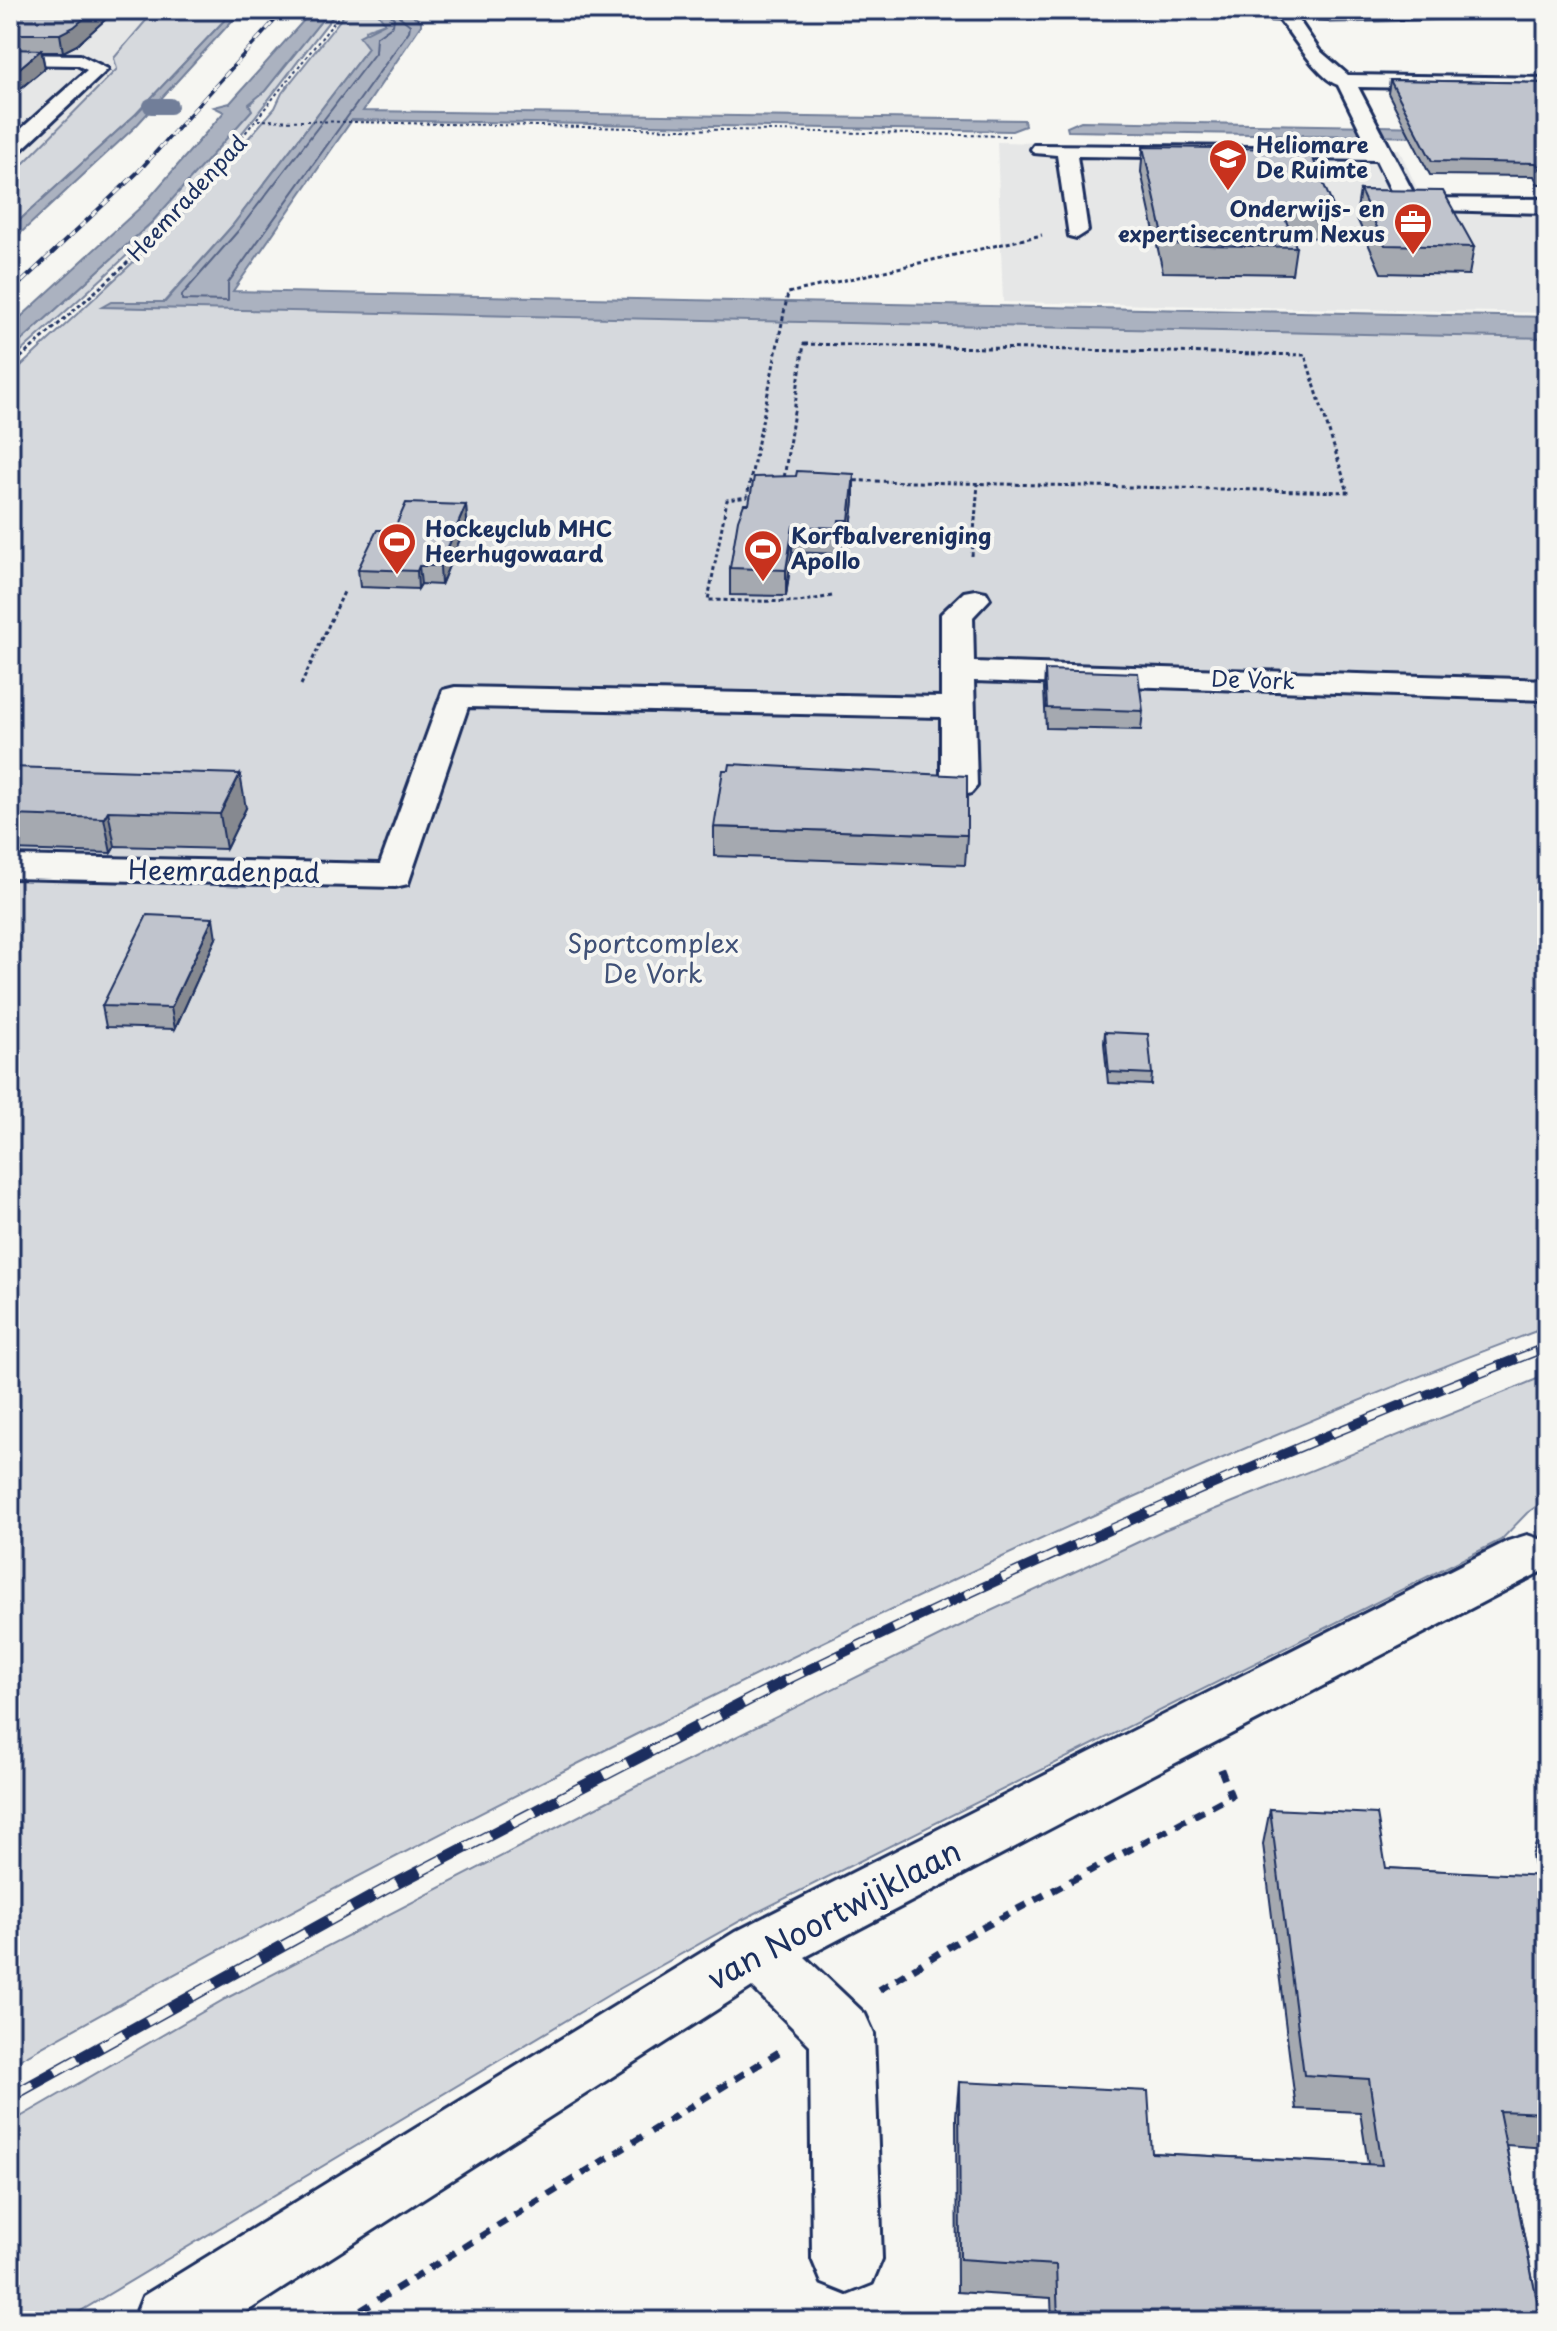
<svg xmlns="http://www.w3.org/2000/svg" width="1557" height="2331" viewBox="0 0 1557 2331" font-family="'Playpen Sans',sans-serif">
	<rect width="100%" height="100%" fill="#f6f6f2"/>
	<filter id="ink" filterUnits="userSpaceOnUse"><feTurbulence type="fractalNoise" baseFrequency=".0125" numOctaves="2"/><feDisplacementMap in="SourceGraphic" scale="16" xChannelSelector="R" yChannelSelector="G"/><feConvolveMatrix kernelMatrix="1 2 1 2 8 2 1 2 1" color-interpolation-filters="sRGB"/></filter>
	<g filter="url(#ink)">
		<path fill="#e6e7e7" d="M10 10H224L10 201Z
			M997 142 1399 149 1422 199 1547 202V313L1003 302Z"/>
		<path fill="#d6d9dd" stroke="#78849e" stroke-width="2" d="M155 10H234L136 114 10 229V177L117 69 114 58Z
			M330 10H338C296 62 258 117 213 167 150 238 80 299 10 361V351L152 222Z
			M348 10H376L385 23 365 30 368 48 232 226 164 302H111L1547 335V1327C1253 1437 966 1570 685 1710 458 1823 232 1940 10 2065V376L165 233 275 108 282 93Z
			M1025 10C1091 10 1233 0 1289 23L1164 13Z
			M1547 13V17L1329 23 1341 19Z
			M1547 1375V1499L1527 1513 1501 1540 742 1920 612 1993 64 2321H10V2123L225 1999 639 1785 982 1615 1164 1530Z"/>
		<path fill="#abb2c0" stroke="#717e99" stroke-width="2" d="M234 10H242L135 127 10 243V229L136 114Z
			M313 10H330L265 91 249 104 252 110 152 222 10 351V327L143 205 224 112 214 107 230 103Z
			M376 10H404L421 21V25L363 111 1024 120 1025 126 1012 131 352 120 233 291 1547 317V338L102 307 111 302H165L232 226 368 48 359 36 385 23Z
			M666 10H1025L1178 14 1141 18Z
			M1081 121 1547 129V139L1068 131 1067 127Z"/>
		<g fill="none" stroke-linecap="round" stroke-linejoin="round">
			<path stroke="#556385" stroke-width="2" d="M385 10 394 18 393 25 376 37 375 53 238 231 182 295V300L228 301V283L409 31 410 25 399 16 400 10"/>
			<path stroke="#717e99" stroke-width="16" d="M151 106H170"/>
			<defs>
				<path id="minor" d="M1276 10 1294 13 1319 50 1348 75 1547 78V90L1358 87 1416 198 1547 199V213L1400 209 1376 160 1077 156 1088 231 1077 238 1069 236 1057 155 1034 153 1031 149 1034 145 1369 148 1338 85C1317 78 1290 31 1274 13Z
					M10 54 80 55 108 69 17 154 10 156V139L87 70 77 65 10 64Z
					M975 590 986 592 990 599 973 617 974 662 1547 680V700L974 681 977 786 971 793 959 797 947 793 941 786V717L468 707 408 884 395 887 10 878V856L380 864 443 690 455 687 941 697V614L964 592Z
					M1527 1535 1546 1541V1569L805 1957 865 2014 874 2034 882 2259 872 2283 847 2293 822 2283 812 2259 810 2045 752 1987 232 2321H133L143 2296 735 1932 1508 1541Z"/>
				<path id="major" d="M1214 10H1547V15L1337 19 1223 15Z"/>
			</defs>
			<use href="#minor" stroke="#1b2f5e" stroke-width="6"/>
			<use href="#major" stroke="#1b2f5e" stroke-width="6"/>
			<path stroke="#1b2f5e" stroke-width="2" stroke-dasharray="3 3" stroke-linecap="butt" d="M258 120 1009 136
				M193 198 344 10"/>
			<path stroke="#1b2f5e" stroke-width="3" stroke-dasharray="4 3" stroke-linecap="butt" d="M804 344 1305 355 1348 492 784 479Z
				M10 367 122 268 194 196
				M972 556 978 484
				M832 596 799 602 708 600 727 500 747 497 788 293 1042 235
				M301 685 344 592"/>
			<path stroke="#1b2f5e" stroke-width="7" stroke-dasharray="11 9" stroke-linecap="butt" d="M879 1990 965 1937 1231 1796 1220 1767
				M344 2321 779 2052"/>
			<use href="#minor" fill="#f6f6f2" fill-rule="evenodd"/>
			<use href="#major" fill="#f6f6f2" fill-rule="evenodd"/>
			<defs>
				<path id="rail-far2" d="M10 293 138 172 284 10"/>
				<path id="rail-far1" d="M785 1681C1035 1559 1288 1448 1547 1347"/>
				<path id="rail" d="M10 2097 384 1890 789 1679"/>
			</defs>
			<use href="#rail-far2" stroke="#1b2f5e" stroke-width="4"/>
			<use href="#rail-far1" stroke="#1b2f5e" stroke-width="10"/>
			<use href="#rail" stroke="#1b2f5e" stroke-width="12"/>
			<use href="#rail-far2" stroke="#f6f6f2" stroke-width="3" stroke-dasharray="8" stroke-linecap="butt"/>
			<use href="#rail-far1" stroke="#f6f6f2" stroke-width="7" stroke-dasharray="20" stroke-linecap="butt"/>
			<use href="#rail" stroke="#f6f6f2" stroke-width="9" stroke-dasharray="26" stroke-linecap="butt"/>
		</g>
		<path fill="#a5a9b0" stroke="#1b2f5e" stroke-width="2" d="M10 10H116L77 45 63 52H42L45 68 10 97Z
			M1390 80 1547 83V184H1538L1534 176 1430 175 1388 93Z
			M1143 147 1335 211 1331 238 1292 237 1296 247 1292 274 1163 272 1141 172Z
			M1360 190 1474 247 1469 275 1381 273 1356 216Z
			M854 474V500L849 546H838V554L792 552 786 596 730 595V568L796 476Z
			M466 505 467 522 441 585 421 584 418 589 360 587 358 569 394 530Z
			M1045 670 1143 711 1141 730 1046 728 1044 689Z
			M10 767 246 808 226 849 115 846 111 853 10 850Z
			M714 827 967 835 965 865 714 856Z
			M216 938 175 1029 106 1027 102 1006Z
			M1105 1032 1152 1074 1151 1085 1108 1083 1104 1043Z
			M1270 1809 1386 1868 1536 1876 1532 1856 1543 1822H1547V2148L1506 2145 1541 2321H1052L1051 2298 957 2292 956 2116 959 2082 1152 2153 1368 2164 1360 2112 1296 2109 1263 1844Z"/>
		<path fill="#868990" stroke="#1b2f5e" stroke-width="2" d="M94 10H116L77 45 63 52 60 34Z
			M41 50 45 68 10 97V76Z
			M854 474V500L849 546V520Z
			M466 505 467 522 441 585 440 566Z
			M793 526 792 552 786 596V570Z
			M419 566 421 584 418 589 417 571Z
			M240 774 246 808 226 849 220 814Z
			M108 811 115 846 111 853 104 818Z
			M213 918 216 938 175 1029 171 1008Z"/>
		<path fill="#c0c4cd" stroke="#1b2f5e" stroke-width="2" d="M10 10H94L74 27 60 34H10Z
			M10 49 41 50 10 76Z
			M1390 80 1547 83V170H1541L1536 163 1432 161Z
			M1143 147 1309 149 1335 211 1282 210 1296 247 1165 244Z
			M1360 190 1443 191 1474 247 1385 245Z
			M797 471 854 474 849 520H839L838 528 793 526 786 570 730 568 738 520 744 504H749L754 477 796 476Z
			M406 503 466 505 440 566H419L417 571 358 569 377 530H394Z
			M1045 670 1138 673 1143 711 1047 708Z
			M730 764 967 776V835L714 827 723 770H729Z
			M10 767 240 774 220 814 108 811 104 818 10 815Z
			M147 915 213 918 171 1008 102 1006Z
			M1105 1032 1148 1034 1152 1074 1109 1072Z
			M1270 1809 1377 1814 1386 1868 1547 1876V2113L1499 2111 1541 2321H1058L1056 2265 960 2259 959 2082 1148 2091 1152 2153 1382 2165 1369 2079 1304 2075Z
			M1543 1822H1547V1841Z"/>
	</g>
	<defs>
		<symbol id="school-pin" viewBox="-11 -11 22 30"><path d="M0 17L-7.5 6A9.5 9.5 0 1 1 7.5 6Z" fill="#c8321e" stroke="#f6f6f2"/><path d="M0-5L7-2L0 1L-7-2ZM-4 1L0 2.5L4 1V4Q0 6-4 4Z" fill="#fff"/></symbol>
		<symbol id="office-pin" viewBox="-11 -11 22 30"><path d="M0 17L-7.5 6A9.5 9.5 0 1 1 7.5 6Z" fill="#c8321e" stroke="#f6f6f2"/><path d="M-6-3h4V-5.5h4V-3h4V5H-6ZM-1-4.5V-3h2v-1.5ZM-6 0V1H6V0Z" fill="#fff"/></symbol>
		<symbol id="stadium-pin" viewBox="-11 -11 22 30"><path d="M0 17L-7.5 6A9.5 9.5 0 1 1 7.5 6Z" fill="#c8321e" stroke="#f6f6f2"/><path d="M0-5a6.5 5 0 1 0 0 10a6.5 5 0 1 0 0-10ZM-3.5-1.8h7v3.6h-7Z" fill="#fff"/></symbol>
	</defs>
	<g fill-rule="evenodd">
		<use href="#school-pin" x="1206" y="136" width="44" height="60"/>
		<use href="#office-pin" x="1391" y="200" width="44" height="60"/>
		<use href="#stadium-pin" x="375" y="520" width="44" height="60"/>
		<use href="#stadium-pin" x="741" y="527" width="44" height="60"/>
	</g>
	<g text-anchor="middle" stroke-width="8" stroke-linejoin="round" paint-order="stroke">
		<g font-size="22" font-weight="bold" fill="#1b2f5e" stroke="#f6f6f2" text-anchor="start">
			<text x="1256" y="153">Heliomare<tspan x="1256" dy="25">De Ruimte</tspan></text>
			<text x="1385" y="217" text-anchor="end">Onderwijs- en<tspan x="1385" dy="25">expertisecentrum Nexus</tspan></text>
			<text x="425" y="537">Hockeyclub MHC<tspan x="425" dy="25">Heerhugowaard</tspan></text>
			<text x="791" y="544">Korfbalvereniging<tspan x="791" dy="25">Apollo</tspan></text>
		</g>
		<g font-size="22" fill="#1b2f5e" stroke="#f6f6f2">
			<text transform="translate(187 198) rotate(-47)" y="8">Heemradenpad</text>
			<text transform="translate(1253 680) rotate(2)" y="8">De Vork</text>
		</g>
		<g font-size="26" fill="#1b2f5e" stroke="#f6f6f2">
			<text transform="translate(224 872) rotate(1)" y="9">Heemradenpad</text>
		</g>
		<g font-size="26" fill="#405177" stroke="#f6f6f2">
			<text x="653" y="953">Sportcomplex<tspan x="653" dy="30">De Vork</tspan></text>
		</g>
		<g font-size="32" fill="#1b2f5e" stroke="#f6f6f2">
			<text transform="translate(834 1915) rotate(-28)" y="11">van Noortwijklaan</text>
		</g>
	</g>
	<rect width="1557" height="2331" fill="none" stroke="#f6f6f2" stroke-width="40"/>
	<rect x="20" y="20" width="1517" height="2291" fill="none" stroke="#1b2f5e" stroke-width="3" filter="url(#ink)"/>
</svg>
